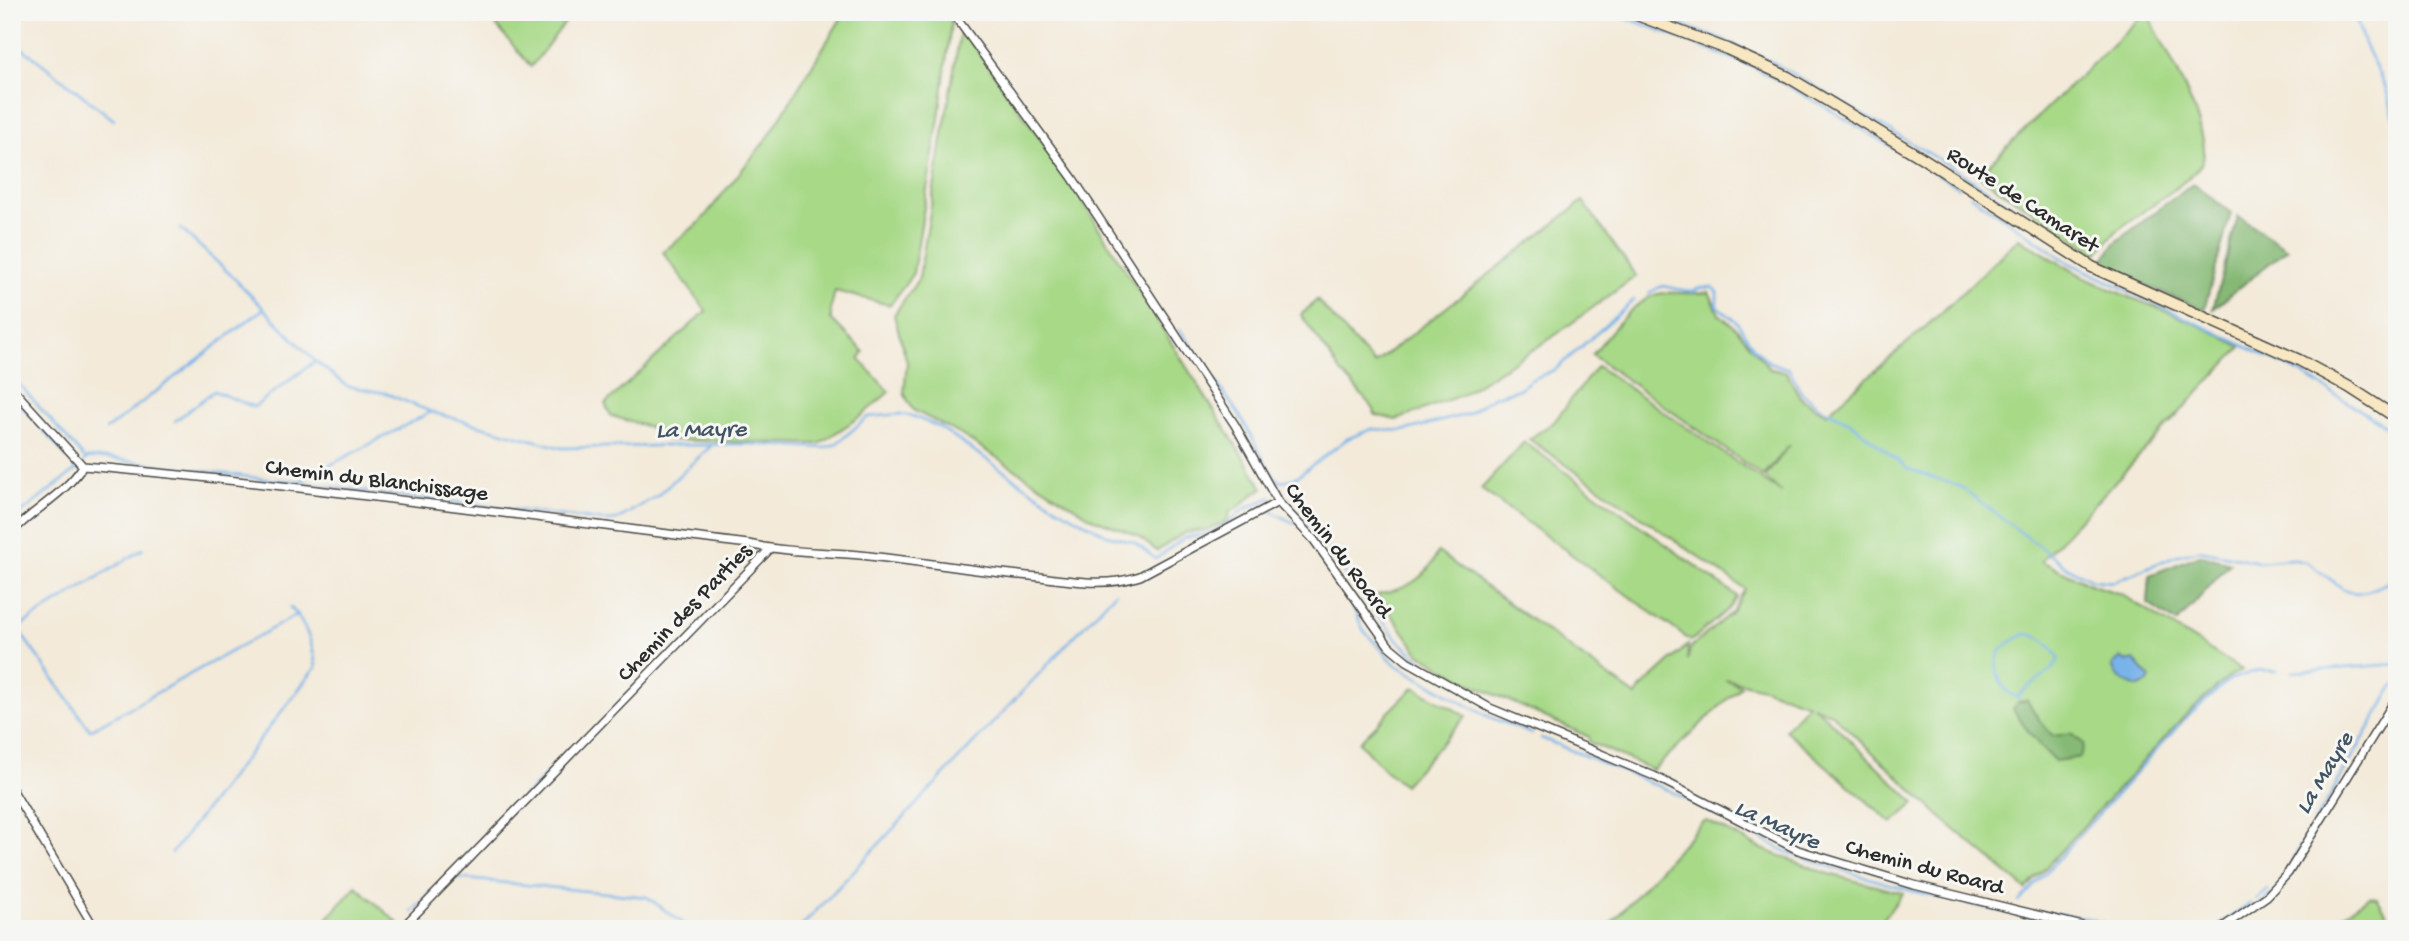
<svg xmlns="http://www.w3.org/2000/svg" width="2409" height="941" viewBox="0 0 2409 941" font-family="'Gochi Hand',sans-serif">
	<rect width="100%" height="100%" fill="#f6f6f2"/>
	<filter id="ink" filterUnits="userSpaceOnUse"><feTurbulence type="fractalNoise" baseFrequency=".0143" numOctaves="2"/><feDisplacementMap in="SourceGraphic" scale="14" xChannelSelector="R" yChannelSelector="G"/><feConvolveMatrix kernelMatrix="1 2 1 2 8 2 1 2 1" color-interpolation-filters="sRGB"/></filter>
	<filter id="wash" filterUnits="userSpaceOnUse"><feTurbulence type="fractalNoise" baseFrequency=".00686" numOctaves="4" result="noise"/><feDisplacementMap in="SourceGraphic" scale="28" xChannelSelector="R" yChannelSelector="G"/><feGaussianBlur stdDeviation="1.57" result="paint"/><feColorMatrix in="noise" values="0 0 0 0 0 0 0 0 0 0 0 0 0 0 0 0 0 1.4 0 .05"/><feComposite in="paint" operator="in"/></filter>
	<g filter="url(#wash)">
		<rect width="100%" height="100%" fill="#f3ead9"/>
		<path fill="#a7d987" stroke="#698259" stroke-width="2" d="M485 12H573L531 67Z
			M845 12H949L952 16 939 118 913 273 890 305 835 291 831 308V319L864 352 859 359 889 392 861 416 819 444 668 440 649 427 611 416 605 404 706 311 663 252 701 221 769 136Z
			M2146 12C2161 39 2215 134 2202 162 2193 181 2137 214 2118 230 2110 237 2104 246 2097 254L1978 175Z
			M960 33 970 40 1061 168 1263 488C1249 495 1244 506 1230 512L1227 521 1209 529 1184 533 1157 551 1136 535 1092 518 958 433 913 410 904 393 907 362 894 315 919 278Z
			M1583 201 1636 276 1550 339 1461 395 1396 420 1375 415 1374 409 1341 372 1301 315 1317 300 1374 364Z
			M2019 238C2044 253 2067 269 2094 282 2142 304 2195 319 2241 347L2041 561 2092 585 2121 594 2242 670 2228 677 2182 719 2026 889 1948 824 1831 713 1812 706 1826 717 1915 803 1892 823 1785 730 1808 704 1763 688 1725 679 1741 686 1653 770 1589 742V737L1467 682 1419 653 1377 595C1406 589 1426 580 1438 552L1636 696 1640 689 1688 645 1687 661 1691 647 1732 612 1745 589 1529 439 1554 422 1597 366 1782 493 1765 477 1790 445 1763 476 1592 355C1609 335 1637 294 1665 293 1681 292 1694 295 1709 292L1719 314 1737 329 1770 369 1786 372 1801 398 1826 414 1940 314Z
			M1524 442 1737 596 1728 609 1691 641 1481 489Z
			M1414 687 1466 716 1404 785 1385 770 1359 742Z
			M1707 821 1762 849 1829 874 1903 893 1876 929H1606L1702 822Z
			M356 886 398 923 392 929H318Z
			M2370 896 2377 898 2397 929H2322Z"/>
		<path fill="#85b974" stroke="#587250" stroke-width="2" d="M2194 184 2231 213 2204 310 2099 266 2116 242 2188 187Z
			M2238 216 2287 249 2213 309Z
			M2200 555 2230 563 2177 623 2148 604 2150 575Z
			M2027 700 2040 721 2053 736 2071 733 2084 744 2080 757 2055 761C2038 745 2025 729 2013 709L2018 702Z"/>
		<path fill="#78b3e9" stroke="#526f8a" stroke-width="2" d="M2121 658 2126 662 2134 660 2150 678 2148 683 2139 687C2129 685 2115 677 2112 666Z"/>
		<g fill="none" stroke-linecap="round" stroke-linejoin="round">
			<path stroke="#78b3e9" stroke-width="2.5" d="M1612 12 1753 67 1827 108 1959 187
				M1646 12 1736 45 1776 64 1947 164 2091 258
				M2354 12 2364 44 2385 86 2397 126
				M12 40 114 120
				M1970 195 2068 262 2299 372 2397 433
				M181 229 230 274 315 361 347 386 385 393 429 411
				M1649 293 1662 286 1693 292 1699 288 1713 287 1717 292V306L1737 322 1754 348 1769 362 1789 369 1802 393 1821 408 1850 422 1908 469 1961 487 2068 568 2093 580 2113 582 2175 556 2199 550 2259 562 2291 559 2308 563 2345 590 2356 593 2368 591 2389 582H2397
				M1180 330 1240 416 1271 472 1280 482 1295 478 1347 439 1372 429 1403 431 1468 414 1493 397 1519 389 1531 380 1556 369 1634 300
				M12 376 86 460
				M12 395 77 469 24 511 12 524
				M175 421 214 391 254 407 314 362
				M106 430 262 310
				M84 462 87 458H107L272 480 300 481 431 412 562 448 744 444 824 448 836 444 868 417 901 414 912 416 939 427 1058 508 1107 535 1134 542 1156 559 1184 538 1211 533 1231 521 1244 509 1272 497
				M300 481 314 485 606 521 617 520 658 495 711 446
				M1284 498 1324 543 1358 592
				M1269 510 1294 523
				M143 549 17 628 90 730 298 614
				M1343 586 1364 631 1396 665 1485 715 1532 734
				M1361 594 1398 640 1424 664 1490 704
				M2025 634C2041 635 2050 645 2059 658 2053 676 2028 681 2017 698 2002 691 1992 671 1999 655 2003 645 2016 639 2025 634Z
				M2293 672 2397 664
				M1541 738 1668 790 1785 851 1828 866 1912 891 2076 928
				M172 853 316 667C313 645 306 623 290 607
				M2292 861 2395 684
				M456 878 647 897 691 929
				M2257 899 2268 890
				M2019 902 2184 720 2229 680 2259 670 2277 671
				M412 912 561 759
				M2040 912 2084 917 2121 929
				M2247 914 2282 888 2291 874
				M799 929 1116 592
				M2214 929 2251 903"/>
		</g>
	</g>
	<g filter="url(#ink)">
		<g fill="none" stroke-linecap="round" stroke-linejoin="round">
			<defs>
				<path id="street" d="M952 12 1072 177 1235 425 1278 502 1314 540 1389 646 1407 661 1490 708 1654 776 1798 850 1914 885 2095 929
					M12 388 83 466C306 485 527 517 748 544 785 552 822 552 860 555 920 561 980 572 1040 577 1073 581 1108 587 1140 576L1278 502
					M12 532C34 509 66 493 83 466
					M12 789 95 929
					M401 929 770 549
					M2220 929 2267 896 2288 873 2397 697"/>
				<path id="secondary" d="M1629 12 1727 49 1788 77 1924 159 2092 267 2299 360 2349 387 2397 418"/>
			</defs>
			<use href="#street" stroke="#494845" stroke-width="10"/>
			<use href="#secondary" stroke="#494845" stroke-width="13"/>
			<use href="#street" stroke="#fff" stroke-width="7"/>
			<use href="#secondary" stroke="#f7e8c3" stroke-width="10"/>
		</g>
	</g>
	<g text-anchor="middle" stroke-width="6" stroke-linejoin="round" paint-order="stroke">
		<g font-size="23" fill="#2b2b2b" stroke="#f6f6f2">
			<text transform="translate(2024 198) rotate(33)" y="8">Route de Camaret</text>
			<text transform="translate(377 478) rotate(7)" y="8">Chemin du Blanchissage</text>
			<text transform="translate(1340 549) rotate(53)" y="8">Chemin du Roard</text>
			<text transform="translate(683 611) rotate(-46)" y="8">Chemin des Parties</text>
			<text transform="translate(1925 865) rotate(15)" y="8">Chemin du Roard</text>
		</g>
		<g font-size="24" font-style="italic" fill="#425464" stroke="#f6f6f2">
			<text transform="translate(701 428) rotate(-1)" y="8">La Mayre</text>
			<text transform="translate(2323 772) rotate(-59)" y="8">La Mayre</text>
			<text transform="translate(1778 823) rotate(24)" y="8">La Mayre</text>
		</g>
	</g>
	<rect width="2409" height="941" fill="none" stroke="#f6f6f2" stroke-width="42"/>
</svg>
